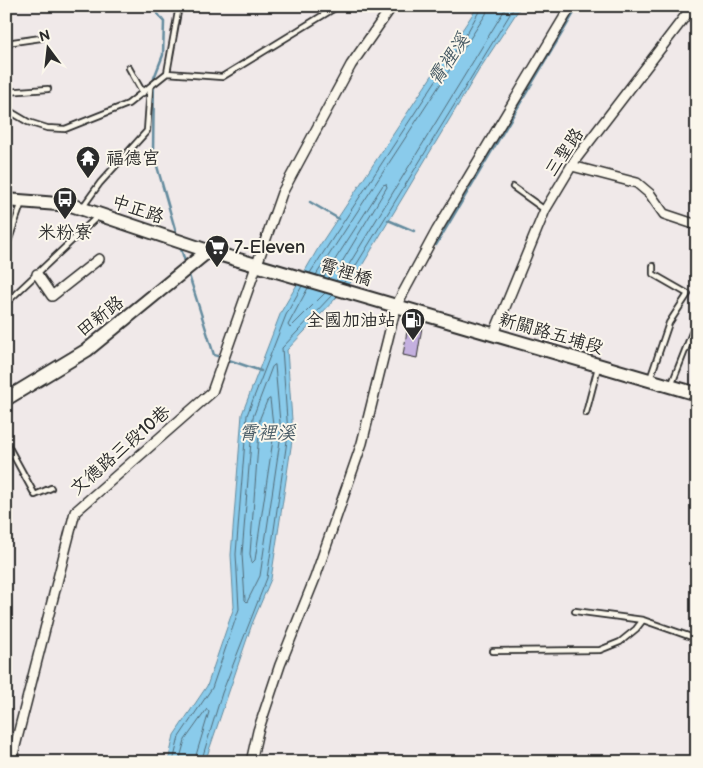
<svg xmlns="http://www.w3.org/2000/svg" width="703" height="768" viewBox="0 0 703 768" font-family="'Balsamiq Sans','LXGW WenKai TC',sans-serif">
	<rect width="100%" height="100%" fill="#f0e9e9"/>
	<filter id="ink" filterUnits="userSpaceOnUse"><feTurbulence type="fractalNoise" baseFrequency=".02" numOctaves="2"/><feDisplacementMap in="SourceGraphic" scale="10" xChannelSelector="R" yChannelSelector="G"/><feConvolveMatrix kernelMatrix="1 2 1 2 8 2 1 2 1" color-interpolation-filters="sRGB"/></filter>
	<g filter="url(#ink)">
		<path fill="#8acbeb" stroke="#648b9e" d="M478 6H521L479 70 354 279 287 350 293 434 271 579 252 624 205 762H168L174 735 207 686 234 607 231 555 242 414 281 312 320 245Z"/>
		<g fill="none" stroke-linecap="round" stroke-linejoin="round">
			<path stroke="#516b78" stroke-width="1" d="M310 273 467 33 482 6
				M316 275 486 14 488 6
				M324 277 383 185 386 184 387 187 339 267 328 278
				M336 281 345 271 507 6
				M343 283 350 275 515 6
				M308 288 288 325 290 328 325 293
				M275 365 281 434 260 576 247 602 245 600 242 554 253 417 272 367Z
				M270 399 274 433 255 560 252 563 250 554 260 418 267 401Z
				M173 762 179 737 212 688 239 609 236 554 247 415 286 315 302 286
				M179 762 185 740 207 709 209 712 194 762
				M201 762 222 693 267 578 288 434 282 348 332 295"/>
			<path stroke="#648b9e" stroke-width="2.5" d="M152 6 164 22 163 55 154 78 153 152 177 236
				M310 202 339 219
				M388 220 414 231
				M436 245 578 6
				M180 246 186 264
				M188 272 214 355 221 357
				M226 359 261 371
				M692 762 697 750"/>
		</g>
		<path fill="#c4b0df" stroke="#2b2b2b" d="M408 325 422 327 417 358 403 355Z"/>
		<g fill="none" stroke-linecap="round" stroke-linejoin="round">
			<defs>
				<path id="lane" d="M6 43 41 38
					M129 68 143 93
					M167 73 179 6
					M6 92 48 89
					M6 109 28 122 47 128 65 129 128 104 167 73 222 77 338 6
					M513 187 545 210
					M82 208 100 183 147 131 150 88
					M6 248 22 202
					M6 303 98 216
					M650 379 669 323 688 294 653 274V266
					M671 386 697 320
					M586 413 598 367
					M6 442 35 495 51 488
					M575 611 643 620 697 639
					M493 651 600 650 620 642 636 629 643 620
					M695 762 697 758"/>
				<path id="street" d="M572 166 637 183 650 194 664 214 697 225
					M37 274 52 296 99 259
					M494 334 545 210 575 160 693 6
					M11 762 75 512 212 392 282 193 351 65 392 6
					M251 762 258 731 280 665 315 578 362 443 396 306 437 230 571 6"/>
				<path id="secondary" d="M6 200 71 205 208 251 697 394
					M6 399 87 350 208 251"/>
			</defs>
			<use href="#lane" stroke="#2b2b2b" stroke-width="8"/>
			<use href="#street" stroke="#2b2b2b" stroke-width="12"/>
			<use href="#secondary" stroke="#2b2b2b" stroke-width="16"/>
			<use href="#lane" stroke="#fbf7ec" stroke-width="4.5"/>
			<use href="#street" stroke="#fbf7ec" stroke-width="9"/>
			<use href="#secondary" stroke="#fbf7ec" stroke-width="12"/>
		</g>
	</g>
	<defs>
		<symbol id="temple-pin" viewBox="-11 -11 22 30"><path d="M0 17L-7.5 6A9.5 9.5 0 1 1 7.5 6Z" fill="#2b2b2b" stroke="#fbf7ec"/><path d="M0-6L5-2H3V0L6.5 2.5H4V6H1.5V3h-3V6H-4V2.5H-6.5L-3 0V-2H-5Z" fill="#fff"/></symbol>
		<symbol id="bus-pin" viewBox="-11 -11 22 30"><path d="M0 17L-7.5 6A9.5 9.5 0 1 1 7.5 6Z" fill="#2b2b2b" stroke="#fbf7ec"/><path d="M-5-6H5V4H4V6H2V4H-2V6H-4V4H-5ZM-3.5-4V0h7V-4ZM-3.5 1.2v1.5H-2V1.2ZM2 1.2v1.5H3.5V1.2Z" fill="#fff"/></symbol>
		<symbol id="supermarket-pin" viewBox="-11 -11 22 30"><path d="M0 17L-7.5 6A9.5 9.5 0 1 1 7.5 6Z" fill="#2b2b2b" stroke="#fbf7ec"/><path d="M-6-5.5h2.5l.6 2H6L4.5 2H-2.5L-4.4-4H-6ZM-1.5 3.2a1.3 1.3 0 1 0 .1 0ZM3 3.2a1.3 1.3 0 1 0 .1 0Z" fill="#fff"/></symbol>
		<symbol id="fuel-pin" viewBox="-11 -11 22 30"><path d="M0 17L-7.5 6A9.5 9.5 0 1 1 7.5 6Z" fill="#2b2b2b" stroke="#fbf7ec"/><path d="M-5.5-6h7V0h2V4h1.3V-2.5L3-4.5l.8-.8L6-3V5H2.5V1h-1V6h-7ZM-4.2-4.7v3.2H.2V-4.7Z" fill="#fff"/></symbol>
	</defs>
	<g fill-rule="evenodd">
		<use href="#temple-pin" x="74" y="144" width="28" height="38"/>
		<use href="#bus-pin" x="51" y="185" width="28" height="38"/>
		<use href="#supermarket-pin" x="203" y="233" width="28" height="38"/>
		<use href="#fuel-pin" x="399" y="306" width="28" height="38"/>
	</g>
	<g text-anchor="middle" stroke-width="4" stroke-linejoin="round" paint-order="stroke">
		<g font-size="18" fill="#2b2b2b" stroke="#fbf7ec">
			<text transform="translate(564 152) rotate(-56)" y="6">三聖路</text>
			<text transform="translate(138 209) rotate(19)" y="6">中正路</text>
			<text transform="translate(346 272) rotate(17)" y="6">霄裡橋</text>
			<text transform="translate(100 316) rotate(-38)" y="6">田新路</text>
			<text transform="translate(551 333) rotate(16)" y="6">新關路五埔段</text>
			<text transform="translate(120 450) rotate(-41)" y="6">文德路三段10巷</text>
		</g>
		<g font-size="18" fill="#2b2b2b" stroke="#fbf7ec" text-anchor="start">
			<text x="106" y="164">福德宮</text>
			<text x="65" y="238" text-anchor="middle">米粉寮</text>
			<text x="234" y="253">7-Eleven</text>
			<text x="396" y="326" text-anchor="end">全國加油站</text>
		</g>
		<g font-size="19" font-style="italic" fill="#485b65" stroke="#fbf7ec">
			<text transform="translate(448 59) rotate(-56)" y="7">霄裡溪</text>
			<text x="267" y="439">霄裡溪</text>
		</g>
	</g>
	<rect width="703" height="768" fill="none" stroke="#fbf7ec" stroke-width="25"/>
	<rect x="12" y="12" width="678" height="743" fill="none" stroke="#2b2b2b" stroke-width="2" filter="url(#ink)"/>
	<g transform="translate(48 48) rotate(345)" stroke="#fbf7ec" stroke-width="4" paint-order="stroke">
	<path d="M0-4L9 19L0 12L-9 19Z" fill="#2b2b2b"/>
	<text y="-8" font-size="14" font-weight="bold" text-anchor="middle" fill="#2b2b2b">N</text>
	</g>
</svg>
